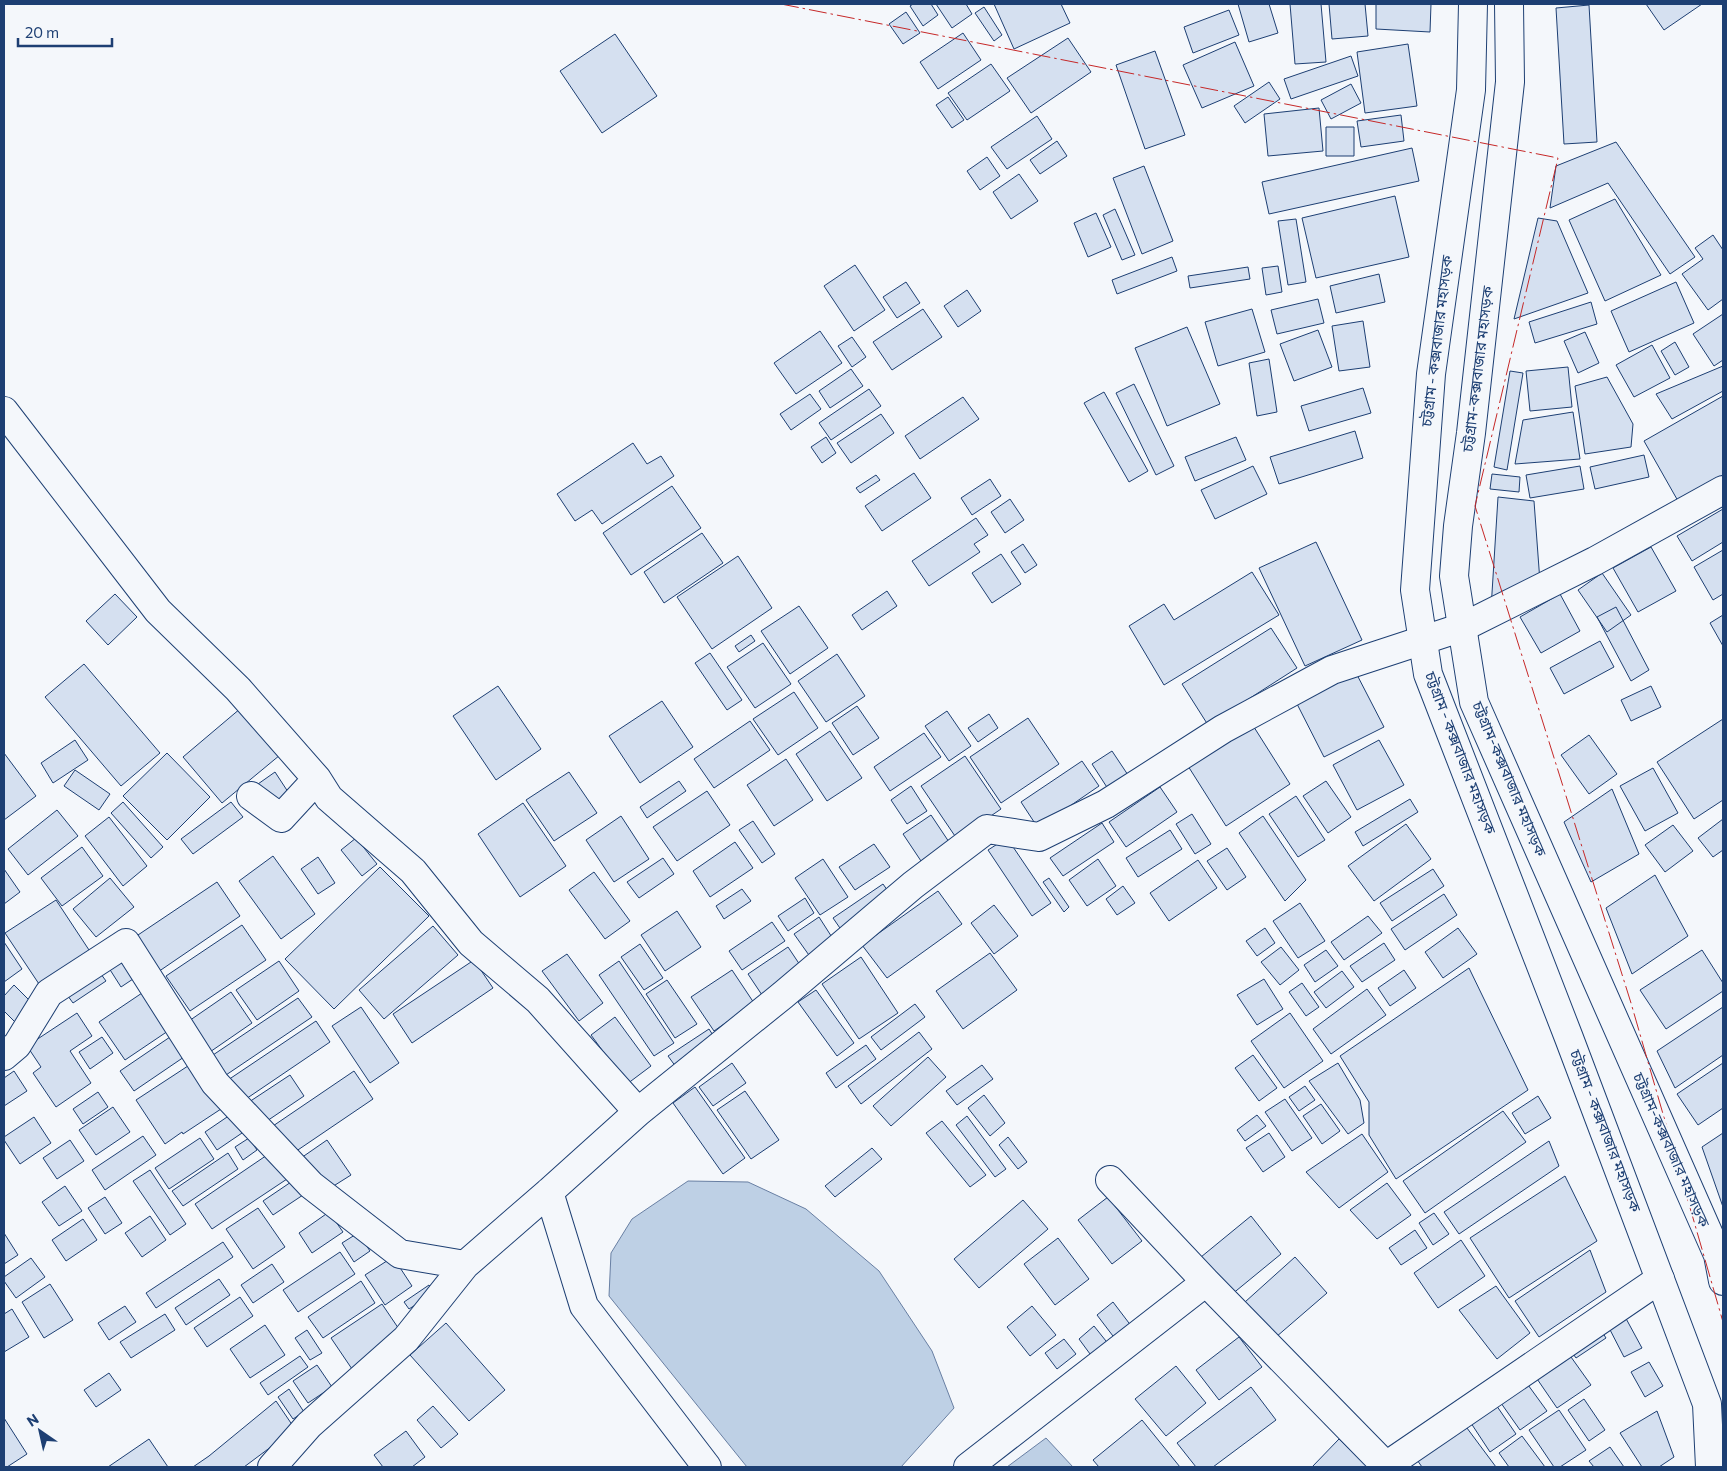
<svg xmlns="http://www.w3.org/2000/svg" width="1727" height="1471" viewBox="0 0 1727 1471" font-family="Commissioner,'Noto Sans Bengali',sans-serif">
	<rect width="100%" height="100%" fill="#f4f7fb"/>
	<path fill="#bed0e5" stroke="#687fa3" d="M688 1181 748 1182 806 1209 879 1271 932 1351 954 1408 901 1467H747L609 1296 611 1253 632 1219Z
		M1046 1438 1073 1467H1007Z"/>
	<path fill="#d5e0f0" stroke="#1d3f73" d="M913 4H931L938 15 923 26 910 6Z
		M936 4H966L972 14 952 28Z
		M994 4H1061L1070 23 1014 49Z
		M1238 4H1269L1278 33 1249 42Z
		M1290 4H1321L1326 62 1295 64Z
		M1329 4H1365L1368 36 1332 39Z
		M1376 4H1431L1430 32 1376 29Z
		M1646 4H1702L1664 30Z
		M1589 5 1597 142 1564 144 1556 8Z
		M984 7 1002 35 994 41 975 13Z
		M1229 10 1239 35 1193 53 1184 27Z
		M906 12 920 33 903 44 889 24Z
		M963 33 981 60 938 89 920 62Z
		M615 34 657 96 602 133 560 71Z
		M1068 38 1091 72 1031 113 1007 78Z
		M1235 42 1254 86 1202 108 1183 65Z
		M1408 44 1417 106 1365 113 1357 52Z
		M1155 51 1185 135 1145 149 1116 65Z
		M1351 56 1358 76 1291 99 1284 79Z
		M991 64 1010 91 967 120 948 93Z
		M1269 82 1280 99 1245 123 1234 106Z
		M1351 84 1361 103 1331 119 1321 100Z
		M948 97 964 120 952 128 936 105Z
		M1319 108 1323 151 1268 156 1264 114Z
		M1401 115 1404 141 1361 147 1357 121Z
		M1037 116 1052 139 1007 169 991 147Z
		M1326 127H1354V156H1326Z
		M1057 141 1067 156 1040 174 1030 160Z
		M1616 142 1695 257 1670 274 1608 183 1550 208 1556 166Z
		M1412 148 1419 181 1269 214 1262 182Z
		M987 157 1000 176 980 190 967 171Z
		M1144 166 1173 241 1142 254 1113 178Z
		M1019 174 1038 201 1011 219 993 192Z
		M1395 196 1409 257 1316 278 1302 218Z
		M1615 199 1661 275 1605 301 1569 220Z
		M1115 209 1135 255 1122 260 1103 215Z
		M1096 213 1111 247 1088 257 1074 223Z
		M1538 218 1557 221 1588 293 1514 319Z
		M1296 219 1306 282 1288 285 1278 221Z
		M1713 235 1723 250V299L1708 310 1682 274 1703 259 1695 248Z
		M1172 257 1177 271 1117 294 1112 280Z
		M855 265 885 310 854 331 824 286Z
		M1278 266 1282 292 1266 295 1262 268Z
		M1248 267 1250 279 1190 288 1188 276Z
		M1379 274 1385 302 1336 313 1330 286Z
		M906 282 920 303 897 318 883 297Z
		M1676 282 1694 323 1629 352 1611 311Z
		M967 290 981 311 958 327 944 306Z
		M1318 299 1324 323 1277 334 1271 310Z
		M1591 302 1597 324 1535 343 1529 322Z
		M923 309 942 337 892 370 873 342Z
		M1252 309 1265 352 1218 366 1205 322Z
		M1723 314V360L1714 366 1693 334Z
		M1363 321 1370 367 1339 371 1332 326Z
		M1187 327 1220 404 1167 426 1135 348Z
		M1318 330 1332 367 1294 381 1280 344Z
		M820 331 842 363 796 394 774 363Z
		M1585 332 1599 363 1578 373 1564 341Z
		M852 337 866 357 852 367 838 346Z
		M1675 342 1689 367 1675 375 1661 351Z
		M1652 345 1670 378 1634 397 1616 365Z
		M1269 359 1277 412 1257 416 1249 363Z
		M1723 366V391L1672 419 1656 394Z
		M1568 367 1572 407 1530 411 1526 371Z
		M851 369 863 386 830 408 819 391Z
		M1510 371 1523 373 1507 470 1494 467Z
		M1607 377 1633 424 1631 447 1585 454 1575 386Z
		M1134 384 1174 466 1156 475 1116 393Z
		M1363 388 1371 413 1309 431 1301 406Z
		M869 389 881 406 831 440 819 423Z
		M1104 392 1148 471 1129 482 1084 403Z
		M810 394 821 409 791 430 780 414Z
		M1723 396V475L1678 501 1644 441Z
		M963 397 979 419 920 459 905 436Z
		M1573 412 1580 459 1515 464 1523 420Z
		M881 414 894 433 851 463 837 443Z
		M1355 431 1363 458 1279 484 1270 457Z
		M826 437 836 453 822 463 811 447Z
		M1236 437 1246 460 1195 481 1185 457Z
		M633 443 647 464 661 456 674 476 602 524 592 510 575 521 557 494Z
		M1644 455 1649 477 1595 489 1590 467Z
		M1253 466 1267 494 1215 519 1201 490Z
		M1580 466 1584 489 1530 498 1526 475Z
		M914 473 931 498 882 531 865 506Z
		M1492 474 1520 477 1519 492 1490 489Z
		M876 475 880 480 860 493 856 488Z
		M990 479 1001 496 972 515 961 498Z
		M672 486 701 528 631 575 603 533Z
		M1498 497 1534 501 1540 582 1491 609Z
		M1010 499 1024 520 1005 533 991 512Z
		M1723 509V542L1692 561 1677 536Z
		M976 518 988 535 974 544 980 552 929 586 912 561Z
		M702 533 723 563 664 603 644 572Z
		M1316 542 1362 640 1305 666 1259 568Z
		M1023 544 1037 565 1025 573 1011 552Z
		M1651 547 1676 591 1638 612 1613 568Z
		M1723 550V594L1713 600 1694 567Z
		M1001 554 1021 584 992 603 972 573Z
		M738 556 772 608 712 649 677 597Z
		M1252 572 1279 615 1164 685 1129 626 1164 604 1174 620Z
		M1602 573 1631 615 1607 632 1578 590Z
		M887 591 897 606 862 630 852 615Z
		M115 594 137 617 108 645 86 621Z
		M1560 594 1580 631 1541 653 1520 617Z
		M799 606 828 648 790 674 761 631Z
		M1616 607 1649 670 1631 681 1597 617Z
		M1723 615V646L1710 623Z
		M1271 628 1297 668 1208 725 1182 684Z
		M751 635 755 641 739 652 735 646Z
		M1600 641 1614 667 1564 694 1550 668Z
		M763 643 791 684 755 708 727 667Z
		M710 653 742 700 727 710 695 663Z
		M837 654 865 696 826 722 798 681Z
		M84 664 160 753 121 786 45 697Z
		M1354 669 1384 727 1324 757 1295 700Z
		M498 686 541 749 496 780 453 716Z
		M1651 686 1661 707 1631 721 1621 700Z
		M794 692 818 728 778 755 753 719Z
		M662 701 693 747 640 783 609 736Z
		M857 706 879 738 853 755 832 723Z
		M241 708 280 755 222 803 183 757Z
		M947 711 971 746 949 761 925 726Z
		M989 714 998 728 978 742 968 728Z
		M1028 718 1059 764 1001 803 970 757Z
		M1723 719V800L1694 819 1657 762Z
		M750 721 770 750 714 788 694 759Z
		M1252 724 1290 784 1226 826 1188 766Z
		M830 731 862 778 827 801 796 754Z
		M924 733 941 757 890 791 874 767Z
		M1589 735 1617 774 1589 794 1561 755Z
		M75 740 88 760 53 783 41 763Z
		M1379 740 1404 785 1357 810 1333 765Z
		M1112 751 1130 778 1110 792 1092 764Z
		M4 753 36 796 4 820Z
		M167 753 210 797 167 840 123 796Z
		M965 756 1001 809 957 839 921 786Z
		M786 759 813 800 774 826 747 785Z
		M1082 761 1099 786 1038 828 1021 802Z
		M1653 768 1678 813 1645 831 1620 786Z
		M75 770 110 794 99 810 64 786Z
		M275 772 292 798 275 809 258 784Z
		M569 772 597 813 554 841 526 800Z
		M679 781 686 791 647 818 640 807Z
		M1326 781 1351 817 1328 833 1303 796Z
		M911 786 927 811 907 824 891 800Z
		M1160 787 1177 812 1126 847 1109 822Z
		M1612 789 1639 854 1591 882 1564 822Z
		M707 791 730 825 677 861 653 827Z
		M1296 796 1325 840 1298 857 1269 814Z
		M1410 799 1418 812 1363 846 1355 832Z
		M123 802 163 847 151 858 111 813Z
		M231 802 243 817 193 854 181 839Z
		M523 803 566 866 520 897 478 834Z
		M57 810 78 836 28 875 8 849Z
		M1192 814 1211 844 1195 854 1176 824Z
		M931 815 949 842 921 861 903 834Z
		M621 816 649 859 614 882 586 840Z
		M1263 816 1306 880 1285 901 1239 833Z
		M109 817 147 866 123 886 85 836Z
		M1723 819V850L1713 857 1698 838Z
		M753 821 775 854 762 863 739 830Z
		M1102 823 1114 842 1063 876 1050 858Z
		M1406 824 1431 859 1374 901 1348 866Z
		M1673 825 1693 851 1665 872 1645 845Z
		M1170 830 1182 849 1138 877 1126 858Z
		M356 838 377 864 362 876 341 850Z
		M1007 838 1051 903 1032 916 988 850Z
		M735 842 753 868 710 897 693 871Z
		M874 844 890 867 855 890 839 867Z
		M82 847 103 876 62 906 41 878Z
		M1227 848 1246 877 1227 890 1207 861Z
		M273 856 315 914 281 939 239 881Z
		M318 857 335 883 318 894 301 869Z
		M663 858 674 874 639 898 627 882Z
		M823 859 848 897 820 915 795 878Z
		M1098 859 1116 886 1087 906 1069 880Z
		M1198 860 1217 888 1169 921 1150 893Z
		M380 867 429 916 334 1009 285 959Z
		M4 869 20 892 4 904Z
		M1433 869 1444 886 1392 921 1380 903Z
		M594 872 630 921 605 939 569 890Z
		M1655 875 1688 936 1632 974 1606 908Z
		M110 878 134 907 96 937 73 909Z
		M1049 878 1069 907 1064 912 1043 882Z
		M217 882 240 916 155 974 132 939Z
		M883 884 892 897 842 931 833 918Z
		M1123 886 1135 903 1117 915 1106 899Z
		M742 889 751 901 724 919 716 906Z
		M938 891 962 924 887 978 862 945Z
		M1444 894 1457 915 1405 950 1391 929Z
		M805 898 814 913 788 931 778 916Z
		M56 900 91 953 41 987 5 933Z
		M1300 903 1325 941 1298 958 1273 921Z
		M994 905 1018 936 994 954 971 923Z
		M677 911 701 947 665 971 641 935Z
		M1368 916 1382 933 1344 960 1331 942Z
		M819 917 835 942 811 958 794 934Z
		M772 922 785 941 742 970 729 951Z
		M242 925 266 960 190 1011 166 976Z
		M433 926 458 955 384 1019 359 990Z
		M1265 928 1275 943 1257 956 1246 941Z
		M1458 928 1477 954 1443 978 1425 952Z
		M4 942 22 969 4 982Z
		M1384 943 1395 960 1362 982 1350 966Z
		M640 944 663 978 644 990 621 957Z
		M788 947 804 971 764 998 748 974Z
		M1281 947 1299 970 1280 985 1261 962Z
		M1326 950 1338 966 1315 982 1304 965Z
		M1702 950 1723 983V991L1666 1029 1640 990Z
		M990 953 1017 990 963 1029 936 991Z
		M567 954 603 1003 579 1021 542 971Z
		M121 956 136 977 121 987 107 965Z
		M861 957 898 1013 859 1039 822 984Z
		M474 960 493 988 412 1043 393 1014Z
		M279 961 299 991 257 1020 236 990Z
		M619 961 674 1043 654 1056 599 975Z
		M1469 968 1528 1090 1396 1179 1369 1135V1102L1340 1056Z
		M98 970 106 981 73 1003 65 992Z
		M732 970 754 1003 714 1031 691 997Z
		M1404 970 1416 988 1390 1006 1378 988Z
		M1342 971 1354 987 1326 1008 1314 992Z
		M1264 979 1283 1009 1257 1025 1237 995Z
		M667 980 697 1024 675 1038 646 994Z
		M1302 983 1319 1007 1306 1016 1289 992Z
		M14 985 37 1008 19 1026 4 1011V996Z
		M1367 989 1386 1015 1331 1054 1313 1029Z
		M816 990 854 1043 837 1056 798 1002Z
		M231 992 252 1023 207 1054 186 1023Z
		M142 993 168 1031 125 1060 99 1022Z
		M298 998 312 1017 223 1077 210 1057Z
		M915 1004 925 1017 881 1050 871 1037Z
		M361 1007 399 1063 370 1083 332 1026Z
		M1723 1007V1055L1675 1088 1657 1051Z
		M77 1013 92 1036 70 1051 91 1083 56 1107 33 1073 41 1067 27 1046Z
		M1290 1013 1323 1061 1284 1088 1251 1041Z
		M615 1017 651 1066 627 1084 591 1035Z
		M316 1021 330 1042 240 1103 225 1082Z
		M709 1029 716 1040 676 1067 668 1056Z
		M919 1032 932 1049 861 1104 848 1086Z
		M102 1037 113 1053 90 1069 79 1052Z
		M170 1037 184 1057 134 1091 120 1071Z
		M866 1045 876 1059 836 1088 826 1073Z
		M1253 1055 1277 1088 1259 1101 1235 1068Z
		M928 1057 946 1077 891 1126 873 1106Z
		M194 1062 224 1107 183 1134 182 1132 165 1144 136 1100Z
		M732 1063 746 1083 713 1106 699 1087Z
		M1338 1063 1360 1100 1364 1123 1348 1134 1309 1081Z
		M1723 1063V1108L1698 1125 1677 1094Z
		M982 1065 993 1079 957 1105 946 1091Z
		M14 1071 27 1091 4 1106V1078Z
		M354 1071 373 1099 289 1156 270 1128Z
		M290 1075 304 1096 261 1125 246 1104Z
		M1305 1086 1315 1100 1299 1111 1289 1097Z
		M695 1087 745 1158 723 1174 673 1103Z
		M745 1091 779 1140 751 1159 717 1110Z
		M98 1092 108 1107 83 1124 73 1109Z
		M984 1095 1005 1123 990 1136 968 1108Z
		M1538 1096 1551 1118 1525 1134 1512 1113Z
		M1285 1099 1312 1138 1292 1151 1265 1112Z
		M1321 1104 1340 1131 1322 1144 1303 1116Z
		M113 1107 130 1132 96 1155 79 1130Z
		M1503 1111 1526 1142 1425 1213 1403 1181Z
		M230 1115 242 1133 217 1150 205 1132Z
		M1257 1115 1266 1126 1245 1141 1237 1130Z
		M967 1116 1006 1169 995 1177 956 1125Z
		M34 1117 51 1143 20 1164 4 1140V1137Z
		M942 1121 986 1175 970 1187 926 1133Z
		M1269 1133 1285 1157 1263 1172 1246 1148Z
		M1723 1133V1207L1702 1147Z
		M1362 1134 1388 1172 1339 1208 1306 1172Z
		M143 1136 156 1155 105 1190 92 1170Z
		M1008 1137 1027 1162 1018 1169 999 1145Z
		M200 1138 214 1159 169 1189 155 1168Z
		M249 1138 257 1150 243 1160 235 1147Z
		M70 1140 84 1161 57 1179 43 1158Z
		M327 1140 351 1175 324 1192 301 1158Z
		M1549 1141 1559 1166 1459 1234 1444 1212Z
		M872 1148 882 1159 835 1197 825 1186Z
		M273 1151 290 1177 212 1229 195 1204Z
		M228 1153 238 1169 183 1206 172 1191Z
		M150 1170 186 1224 170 1235 133 1181Z
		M1565 1176 1597 1241 1509 1298 1470 1238Z
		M294 1180 303 1195 273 1215 263 1201Z
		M1387 1183 1411 1215 1377 1239 1350 1210Z
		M65 1186 82 1211 59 1226 42 1202Z
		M105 1197 122 1223 105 1234 88 1208Z
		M1108 1197 1142 1241 1112 1264 1078 1220Z
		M1023 1200 1048 1229 979 1288 954 1259Z
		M258 1208 285 1247 253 1269 226 1229Z
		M329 1212 343 1232 312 1253 299 1233Z
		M1434 1213 1449 1234 1433 1245 1419 1223Z
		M150 1216 166 1240 142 1257 125 1233Z
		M1251 1216 1281 1254 1231 1295 1201 1257Z
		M83 1219 97 1240 66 1261 52 1240Z
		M1415 1230 1427 1248 1401 1265 1389 1248Z
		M4 1233 18 1255 4 1264Z
		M358 1233 370 1251 354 1262 342 1243Z
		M1058 1238 1089 1279 1055 1305 1024 1264Z
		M1461 1240 1485 1276 1438 1308 1414 1273Z
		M223 1242 233 1257 156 1308 146 1293Z
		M1590 1250 1606 1292 1539 1337 1515 1301Z
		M340 1252 355 1274 298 1312 283 1290Z
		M393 1257 412 1286 385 1305 365 1275Z
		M1295 1257 1327 1293 1276 1337 1245 1302Z
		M31 1258 45 1277 16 1298 4 1281V1277Z
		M272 1264 284 1282 253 1303 241 1285Z
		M219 1279 230 1295 186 1325 175 1308Z
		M361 1281 375 1303 323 1338 308 1317Z
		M50 1284 73 1320 44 1338 22 1302Z
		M429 1285 434 1293 409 1309 404 1302Z
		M1496 1286 1530 1333 1497 1359 1459 1310Z
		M240 1297 253 1316 207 1347 194 1328Z
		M1113 1302 1132 1327 1116 1340 1097 1315Z
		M382 1304 403 1335 352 1369 331 1338Z
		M125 1306 136 1322 109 1340 98 1323Z
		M1032 1306 1056 1335 1030 1356 1007 1327Z
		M12 1309 29 1337 4 1352V1314Z
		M1623 1313 1642 1348 1624 1357 1606 1322Z
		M165 1314 175 1330 131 1358 120 1342Z
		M446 1323 505 1390 469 1421 410 1355Z
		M265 1325 285 1355 250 1378 230 1349Z
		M1094 1326 1110 1346 1093 1358 1079 1339Z
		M1599 1327 1606 1338 1576 1358 1569 1348Z
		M307 1330 322 1353 310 1360 295 1338Z
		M1239 1337 1262 1367 1219 1400 1196 1370Z
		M1064 1339 1076 1354 1057 1369 1045 1353Z
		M1566 1350 1591 1385 1557 1408 1533 1373Z
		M300 1356 308 1367 268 1395 260 1383Z
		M1649 1362 1663 1386 1645 1397 1631 1372Z
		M317 1365 332 1387 308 1403 293 1381Z
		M1176 1366 1206 1403 1166 1436 1135 1399Z
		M109 1373 121 1390 96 1407 84 1390Z
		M1523 1378 1547 1411 1520 1430 1496 1396Z
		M1251 1387 1276 1420 1213 1467H1196L1177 1443Z
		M289 1389 304 1412 293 1419 278 1397Z
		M1492 1399 1516 1434 1490 1452 1467 1417Z
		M1584 1399 1605 1430 1589 1441 1568 1410Z
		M276 1401 295 1429 244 1467H193L209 1456Z
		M433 1406 458 1434 441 1448 417 1420Z
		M1559 1410 1586 1450 1560 1467H1554L1529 1430Z
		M1657 1411 1674 1457 1659 1467H1642L1620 1433Z
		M4 1418 27 1454 7 1467H4Z
		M1142 1420 1180 1467H1099L1093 1460Z
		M1461 1420 1496 1467H1422L1413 1454Z
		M406 1431 425 1457 412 1467H383L374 1455Z
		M1522 1436 1545 1467H1509L1499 1453Z
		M149 1439 168 1467H108Z
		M1339 1439 1368 1467H1312Z
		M1610 1447 1624 1467H1594L1589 1461Z"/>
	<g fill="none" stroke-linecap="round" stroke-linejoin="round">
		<defs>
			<path id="street" d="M4 411 158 611 238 689 317 779
				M251 796 281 818 317 779 329 798 413 871 471 943 538 1000 638 1112
				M4 1056 17 1045 49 993 126 943 215 1083 311 1185 400 1254 465 1265
				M1110 1180 1206 1282
				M549 1192 584 1306 707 1467
				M272 1467 309 1425 406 1339 465 1265 549 1192 638 1112 783 995 913 885 987 829 1039 837 1106 804 1223 729 1332 670 1463 627 1595 561 1723 490
				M968 1467 1206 1282 1386 1466 1660 1279"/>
			<path id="highway" d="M1473 4 1471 90 1431 374 1415 590 1428 674 1569 1038 1707 1404 1710 1467
				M1509 4 1510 82 1471 433 1458 526 1454 576 1474 702 1718 1255 1723 1281"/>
		</defs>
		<use href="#street" stroke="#1d3f73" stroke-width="30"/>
		<use href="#highway" stroke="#1d3f73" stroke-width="30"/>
		<use href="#street" stroke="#f4f7fb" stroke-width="28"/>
		<use href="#highway" stroke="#f4f7fb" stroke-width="28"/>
		<path stroke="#c62828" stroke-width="1" stroke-dasharray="18 4 2.5 4" stroke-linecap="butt" d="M781 4 1558 158 1475 506 1631 1003 1723 1322"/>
	</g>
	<g text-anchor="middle" stroke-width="4" stroke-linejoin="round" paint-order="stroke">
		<g font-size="15" fill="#1d3f73" stroke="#f4f7fb">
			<text transform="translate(1437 341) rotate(-83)" y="5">চট্টগ্রাম - কক্সবাজার মহাসড়ক</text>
			<text transform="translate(1478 369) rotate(-83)" y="5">চট্টগ্রাম-কক্সবাজার মহাসড়ক</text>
			<text transform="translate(1460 753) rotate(69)" y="5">চট্টগ্রাম - কক্সবাজার মহাসড়ক</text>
			<text transform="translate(1509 779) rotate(67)" y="5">চট্টগ্রাম-কক্সবাজার মহাসড়ক</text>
			<text transform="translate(1605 1131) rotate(69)" y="5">চট্টগ্রাম - কক্সবাজার মহাসড়ক</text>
			<text transform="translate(1671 1150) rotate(66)" y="5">চট্টগ্রাম-কক্সবাজার মহাসড়ক</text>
		</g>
	</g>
	<rect width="1727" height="1471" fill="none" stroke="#1d3f73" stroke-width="10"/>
	<g transform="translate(40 1431) rotate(326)" stroke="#f4f7fb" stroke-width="4" paint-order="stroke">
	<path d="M0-4L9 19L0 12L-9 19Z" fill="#1d3f73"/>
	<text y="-8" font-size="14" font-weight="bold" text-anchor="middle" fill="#1d3f73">N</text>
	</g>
	<path d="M18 38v8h94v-8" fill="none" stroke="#1d3f73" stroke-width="2.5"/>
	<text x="25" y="38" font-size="15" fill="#1d3f73" stroke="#f4f7fb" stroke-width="4" paint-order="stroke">20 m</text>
</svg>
